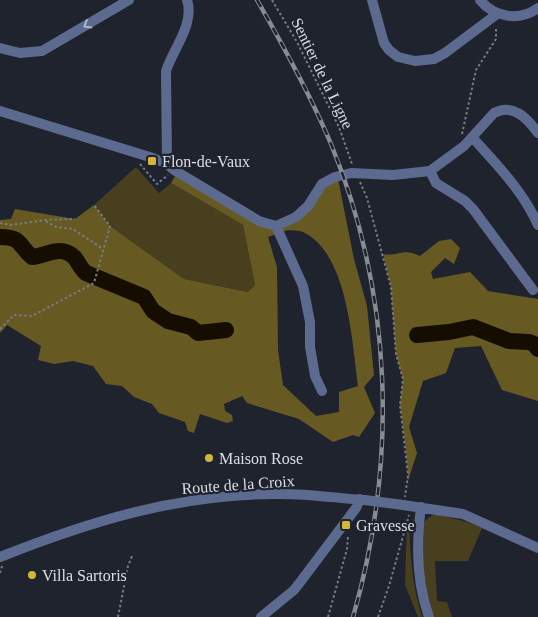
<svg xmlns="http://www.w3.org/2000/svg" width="538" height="617" viewBox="0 0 538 617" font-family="'Times New Roman',serif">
	<rect width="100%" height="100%" fill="#1f232d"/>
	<path fill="#483f1e" d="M136 167 159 193 171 183 243 225 255 285 248 292 184 279 110 226 94 205Z
		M436 514 467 522 482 528 468 561H435L437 601 447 602 452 617H434C427 595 416 546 424 524 426 518 431 516 436 514Z
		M409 519C410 553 412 585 422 617H418L405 585 407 524Z"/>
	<path fill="#675922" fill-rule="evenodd" d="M175 176 276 226 296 217 318 191 338 179 354 259 367 306 374 375 364 387 375 413 359 437 353 435 333 442 299 419 247 403 242 396 224 404 225 411 232 415 233 421 227 423 200 414 194 433 188 431 185 422 159 413 152 404 134 397 122 386 106 384 93 366 73 361 54 364 38 360 41 346 7 325 0 333V220L11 219 15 209 75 219 94 205 110 226 184 279 248 292 255 285 243 225 171 183ZM288 230C293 231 299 230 303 232 348 253 352 342 358 386L339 392V412L316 416 283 385 278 350 277 267 268 237Z
		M451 239 460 248 454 264 445 258 431 272 433 279 470 272 488 291 538 299V401L502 390 481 346 455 348 446 373 423 381 409 427 417 453 407 484 408 475 406 450 400 405 403 379 396 354 391 287 383 254C399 257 402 247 420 256L439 241Z"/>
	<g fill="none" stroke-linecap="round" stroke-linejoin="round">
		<path stroke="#150e00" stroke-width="16" d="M0 237C22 237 18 245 32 257 46 256 60 244 74 257 78 261 80 268 86 273L144 297 153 311 168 321 191 327 198 333 226 330
			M417 335 449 332 473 327 509 341 529 342 534 344 538 349"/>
		<path stroke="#777b83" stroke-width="2" stroke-dasharray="2.5 2.5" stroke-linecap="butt" d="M272 0 297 42 339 127 352 164
			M462 134 476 70 496 39V29
			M140 164 157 184 168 175
			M360 182 367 198 391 287 396 354 403 379 400 405 408 475 405 497
			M46 221 56 227 73 229 103 249
			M0 223 11 225 45 220 75 219
			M0 329 14 315 32 316 94 283 110 226 94 205
			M0 573 2 566
			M118 617 128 566 132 556
			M328 617 347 549 348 535
			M378 617 389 586 409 515"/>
		<path stroke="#5d6a8f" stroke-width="10" d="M372 0 384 43 389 50 398 57 415 61 434 59 445 53 497 14
			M480 0C494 17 519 22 538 8
			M0 48 20 53 42 51 129 0
			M0 111 153 158 167 164 174 170 259 221 276 226 296 217 308 206 322 184 335 177 351 173 393 175 430 171 464 146 494 113C513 103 527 118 538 133
			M472 137C497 165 523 191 538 225
			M167 164 166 71C173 49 195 24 187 0
			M430 171 436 183 465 201 473 209 533 290
			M276 226 303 286 310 322V347L315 376 322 391
			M403 505 463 514 538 548
			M421 507C416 544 416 581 429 617
			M0 557C91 521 175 495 274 494 304 493 335 498 365 500
			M261 617 294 590 301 581 356 508 360 499"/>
		<defs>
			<path id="rail" d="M257 0C284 47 310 94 331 144 393 295 398 461 353 617"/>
		</defs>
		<use href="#rail" stroke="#878b92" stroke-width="4.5"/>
		<use href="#rail" stroke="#1f232d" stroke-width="2.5" stroke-dasharray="8" stroke-linecap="butt"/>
		<path stroke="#5d6a8f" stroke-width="10" d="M365 500 403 505"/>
	</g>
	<defs><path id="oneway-chevron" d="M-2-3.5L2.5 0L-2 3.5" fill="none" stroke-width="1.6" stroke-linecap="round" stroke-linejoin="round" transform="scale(1.25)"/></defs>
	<use stroke="#afb5c6" href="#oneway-chevron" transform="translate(87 25) rotate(149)"/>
	<g fill="#d4b635" stroke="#1f232d" stroke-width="2">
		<rect x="147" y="156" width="10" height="10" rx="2.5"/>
		<circle cx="209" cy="458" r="5"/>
		<rect x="341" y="520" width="10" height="10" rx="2.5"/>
		<circle cx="32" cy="575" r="5"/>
	</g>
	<g text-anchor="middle" stroke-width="4.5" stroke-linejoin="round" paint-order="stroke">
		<g font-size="16" fill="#dbdee4" stroke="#1f232d">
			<text transform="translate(323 73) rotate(64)" y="6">Sentier de la Ligne</text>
			<text transform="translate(238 484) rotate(-4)" y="6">Route de la Croix</text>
		</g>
		<g font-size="16" fill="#dbdee4" stroke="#1f232d" text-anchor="start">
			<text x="162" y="167">Flon-de-Vaux</text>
			<text x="219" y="464">Maison Rose</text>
			<text x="356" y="531">Gravesse</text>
			<text x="42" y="581">Villa Sartoris</text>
		</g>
	</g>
</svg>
